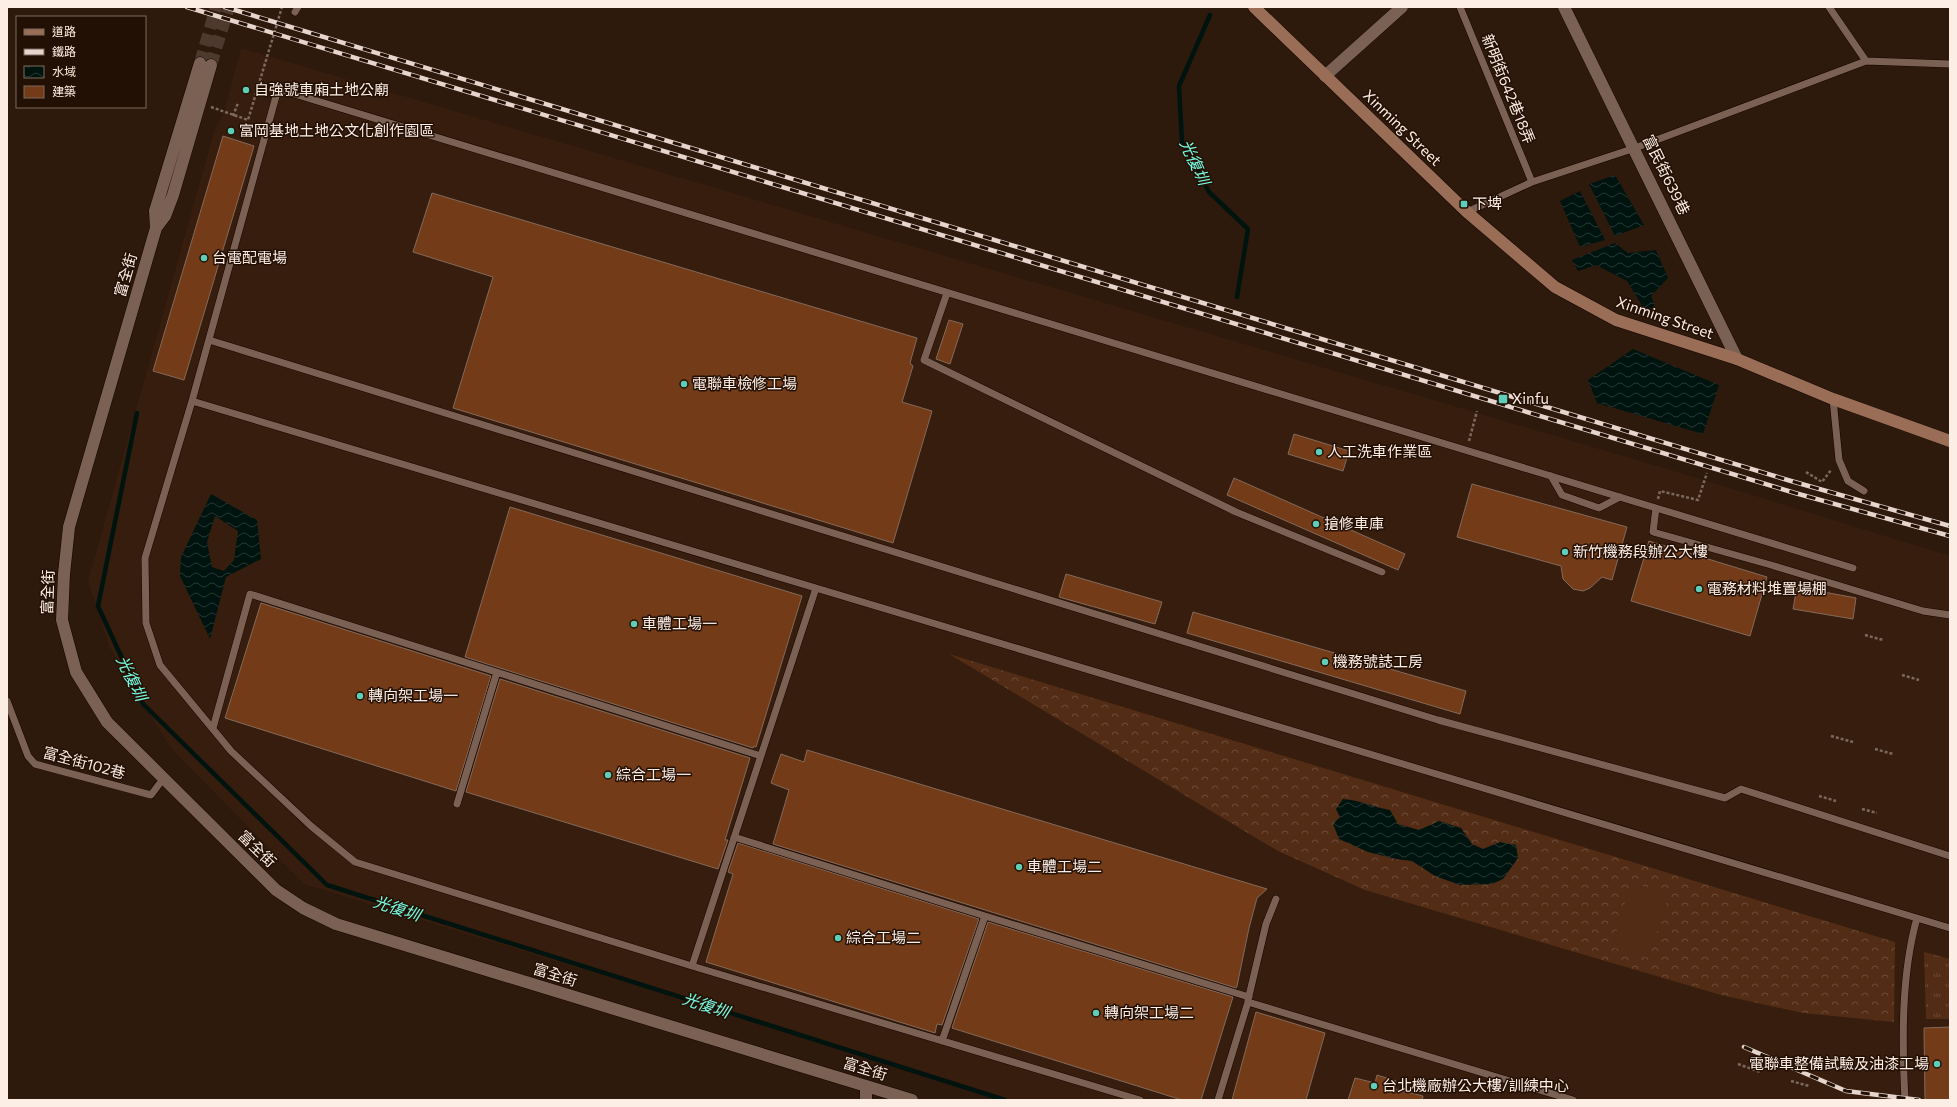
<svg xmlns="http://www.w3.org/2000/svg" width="1957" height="1107" viewBox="0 0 1957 1107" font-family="Commissioner,'Noto Sans TC',sans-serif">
	<defs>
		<pattern id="grass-tufts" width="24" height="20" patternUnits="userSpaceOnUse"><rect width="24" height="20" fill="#532c15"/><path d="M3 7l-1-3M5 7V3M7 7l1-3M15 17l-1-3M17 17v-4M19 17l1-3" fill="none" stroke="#6d4b37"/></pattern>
		<pattern id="forest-crowns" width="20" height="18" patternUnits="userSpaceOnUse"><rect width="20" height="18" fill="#532c15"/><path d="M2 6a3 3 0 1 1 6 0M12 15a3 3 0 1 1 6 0" fill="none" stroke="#6d4b37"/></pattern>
		<pattern id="water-waves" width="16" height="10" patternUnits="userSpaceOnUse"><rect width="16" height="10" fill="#00140f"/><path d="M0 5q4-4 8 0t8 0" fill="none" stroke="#263632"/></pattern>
	</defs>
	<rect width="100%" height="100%" fill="#2e190d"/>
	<path fill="#371d0d" d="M241 48 1681 473 1950 556V1100H1002L860 1054 304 884 170 747 110 648 88 581 214 132 224 112Z"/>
	<path fill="url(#grass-tufts)" d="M1924 952 1950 959V1019H1926Z"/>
	<path fill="url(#forest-crowns)" d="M949 654 1895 942 1894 1022 1803 1013 1721 995 1365 890 1278 851Z"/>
	<path fill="#532c15" d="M1631 882 1669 894 1649 958 1612 947Z"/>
	<path fill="url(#water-waves)" fill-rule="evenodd" d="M1615 175 1644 225 1615 236 1589 184Z
		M1580 191 1605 240 1580 247 1560 201Z
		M1615 243 1628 253 1656 250 1668 278 1651 296 1655 305 1646 312 1627 281 1596 265 1578 271 1572 260Z
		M1633 349 1719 385 1703 434 1597 403 1588 380Z
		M211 494 257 520 261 559 226 577 210 639 180 576 181 557ZM215 516 238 531 234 560 224 571 212 567 207 542Z
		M1343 799C1360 800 1373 807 1390 810L1398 824 1419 830 1439 821 1461 828 1472 844 1483 849 1500 842 1516 845 1518 858 1503 879 1492 884 1460 885 1435 876 1412 861 1396 859 1368 852 1339 839 1333 824 1340 817 1336 809Z"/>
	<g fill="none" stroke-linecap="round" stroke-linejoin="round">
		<path stroke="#00140f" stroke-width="4.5" d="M1210 15 1179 86 1182 142 1209 192 1248 229 1237 297
			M137 413 98 606 143 704 327 885 1005 1100"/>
	</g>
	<path fill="#733b17" stroke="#846a5c" d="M223 136 254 146 184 380 153 371Z
		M432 193 917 338 910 363 913 366 902 402 932 411 893 543 453 408 493 277 413 252Z
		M949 320 963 324 950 364 936 359Z
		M1294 434 1349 451 1343 471 1288 454Z
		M1234 478 1405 554 1398 570 1227 495Z
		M1472 484 1627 527 1612 580 1602 577 1590 588 1583 591 1573 589 1563 579 1561 566 1457 537Z
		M510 507 802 596 756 747 754 746 753 748 465 657Z
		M1649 541 1767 577 1750 636 1631 601Z
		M1066 574 1162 602 1155 624 1059 597Z
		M1797 587 1856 598 1853 619 1793 609Z
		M261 603 491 676 456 791 225 718Z
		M1193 612 1466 691 1460 714 1187 633Z
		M500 679 750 758 725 840H728L718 869 466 792Z
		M807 750 1267 889 1257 898 1249 928 1237 986 1236 988 773 844 789 790 771 783 781 754 804 762Z
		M738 843 979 919 942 1025 937 1024 935 1033 706 962 733 874 728 872Z
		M988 922 1233 997 1201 1100H1182L952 1028Z
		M1256 1012 1325 1033 1306 1100H1232Z
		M1950 1027V1100H1925L1924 1028Z
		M1377 1075 1396 1081 1395 1089 1423 1096 1422 1100H1348L1355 1078 1375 1083Z"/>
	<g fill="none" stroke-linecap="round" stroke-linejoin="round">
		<path stroke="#4d392d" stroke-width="12" stroke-dasharray="12 6" stroke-linecap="butt" d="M200 63 216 7
			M211 65 229 7"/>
		<defs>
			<path id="lane" d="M1460 7 1532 182
				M1829 7 1866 61
				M295 12 298 7
				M1467 212 1532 182 1635 148 1866 61 1950 64
				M947 293 924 360 1236 512 1382 572
				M209 340 1438 720 1725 798 1741 789 1950 856
				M1833 399 1839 460 1848 481 1864 491
				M192 401 1950 928
				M1551 476 1562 495 1599 508 1620 497
				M1656 508 1853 568
				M7 701 28 756 35 764 151 795 163 779
				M213 728 250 594 761 756
				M457 804 497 672
				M734 837 985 916 1249 997
				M692 966 816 588
				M1248 1000 1266 924 1276 899
				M942 1041 985 916
				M1140 1100 692 966 355 862 311 826 231 751 160 665 146 623 145 558 192 401 278 89 1656 508 1653 532 1771 565 1923 611 1950 615
				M1218 1100 1248 1002 1573 1100
				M1905 1100C1902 1042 1901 975 1917 918"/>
			<path id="street" d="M1564 7 1737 359
				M211 65 173 195 165 216 156 228 69 527 64 574 62 620 76 672 107 722 276 890 303 908 336 924 912 1100
				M1325 76 1402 7
				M156 228 155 211 200 63
				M866 1086V1100"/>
			<path id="secondary" d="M1254 7 1467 212 1555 287 1616 320 1737 359 1833 399 1950 441"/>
		</defs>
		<use href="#lane" stroke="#150400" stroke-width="8"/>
		<use href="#street" stroke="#150400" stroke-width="13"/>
		<use href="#secondary" stroke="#150400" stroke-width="13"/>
		<path stroke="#7b695e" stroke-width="2.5" stroke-dasharray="3 2" stroke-linecap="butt" d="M211 107 248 120 282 7
			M233 116 238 103
			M1469 441 1477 411
			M1806 472 1822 482 1831 470
			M1658 499 1660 491 1698 500 1707 473
			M1865 635 1883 640
			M1902 675 1919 680
			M1831 736 1853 742
			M1875 749 1893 754
			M1819 796 1836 801
			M1862 809 1877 813
			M1738 1064 1760 1072
			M1791 1081 1809 1086"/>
		<use href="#lane" stroke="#7b6154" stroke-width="7"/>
		<use href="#street" stroke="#7b6154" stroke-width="12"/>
		<use href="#secondary" stroke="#996d56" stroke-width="12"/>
		<defs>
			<path id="rail" d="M187 7 1795 493 1950 536
				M225 7 1791 481 1950 526
				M1744 1047 1846 1091 1919 1100"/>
		</defs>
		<use href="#rail" stroke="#e5d5cd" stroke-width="4.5"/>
		<use href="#rail" stroke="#231005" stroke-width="3" stroke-dasharray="9" stroke-linecap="butt"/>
	</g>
	<g fill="#5eceb8" stroke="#231005" stroke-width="1.5">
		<circle cx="246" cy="90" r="4"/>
		<circle cx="231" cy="131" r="4"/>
		<rect x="1460" y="200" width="8" height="8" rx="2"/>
		<circle cx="204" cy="258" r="4"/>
		<circle cx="684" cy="384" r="4"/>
		<rect x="1498" y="394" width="10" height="10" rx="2"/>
		<circle cx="1319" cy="452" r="4"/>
		<circle cx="1316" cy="524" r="4"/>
		<circle cx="1565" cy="552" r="4"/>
		<circle cx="1699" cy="589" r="4"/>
		<circle cx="634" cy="624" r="4"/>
		<circle cx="1325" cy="662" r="4"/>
		<circle cx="360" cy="696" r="4"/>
		<circle cx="608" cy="775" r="4"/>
		<circle cx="1019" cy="867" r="4"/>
		<circle cx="838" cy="938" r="4"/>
		<circle cx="1096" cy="1013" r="4"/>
		<circle cx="1937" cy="1064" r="4"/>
		<circle cx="1374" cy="1086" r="4"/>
	</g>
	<g text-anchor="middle" stroke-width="3" stroke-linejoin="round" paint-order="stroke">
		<g font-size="15" fill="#fcede5" stroke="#231005">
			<text transform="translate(1508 89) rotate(68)" y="5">新明街642巷18弄</text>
			<text transform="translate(1402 128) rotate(44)" y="5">Xinming Street</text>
			<text transform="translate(1666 175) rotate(64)" y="5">富民街639巷</text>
			<text transform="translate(126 275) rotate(-74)" y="5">富全街</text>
			<text transform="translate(1665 318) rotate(19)" y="5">Xinming Street</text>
			<text transform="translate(48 592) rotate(-88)" y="5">富全街</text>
			<text transform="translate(84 763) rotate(15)" y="5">富全街102巷</text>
			<text transform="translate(257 849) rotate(44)" y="5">富全街</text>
			<text transform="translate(555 975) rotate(17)" y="5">富全街</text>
			<text transform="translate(865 1069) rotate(17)" y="5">富全街</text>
		</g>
		<g font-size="15" fill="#fcede5" stroke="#231005" text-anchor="start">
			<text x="254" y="95">自強號車廂土地公廟</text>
			<text x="239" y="136">富岡基地土地公文化創作園區</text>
			<text x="1472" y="209">下埤</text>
			<text x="212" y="263">台電配電場</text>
			<text x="692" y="389">電聯車檢修工場</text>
			<text x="1512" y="404">Xinfu</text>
			<text x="1327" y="457">人工洗車作業區</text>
			<text x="1324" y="529">搶修車庫</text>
			<text x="1573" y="557">新竹機務段辦公大樓</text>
			<text x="1707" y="594">電務材料堆置場棚</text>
			<text x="642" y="629">車體工場一</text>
			<text x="1333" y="667">機務號誌工房</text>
			<text x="368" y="701">轉向架工場一</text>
			<text x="616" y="780">綜合工場一</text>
			<text x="1027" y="872">車體工場二</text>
			<text x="846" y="943">綜合工場二</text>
			<text x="1104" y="1018">轉向架工場二</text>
			<text x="1929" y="1069" text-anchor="end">電聯車整備試驗及油漆工場</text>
			<text x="1382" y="1091">台北機廠辦公大樓/訓練中心</text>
		</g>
		<g font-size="16" font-style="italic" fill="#78fbe1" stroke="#231005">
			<text transform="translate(1195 162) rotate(65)" y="6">光復圳</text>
			<text transform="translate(132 678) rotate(64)" y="6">光復圳</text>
			<text transform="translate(397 908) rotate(18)" y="6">光復圳</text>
			<text transform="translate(706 1005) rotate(18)" y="6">光復圳</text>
		</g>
	</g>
	<rect width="1957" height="1107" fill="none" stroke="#fcede5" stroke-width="16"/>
	<rect x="16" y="16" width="130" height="92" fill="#231005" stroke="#7a685f"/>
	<rect x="24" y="29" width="20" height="6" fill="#996d56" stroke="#7a685f"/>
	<text x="52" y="36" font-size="12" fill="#fcede5">道路</text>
	<rect x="24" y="49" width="20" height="6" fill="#e5d5cd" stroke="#7a685f"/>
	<text x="52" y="56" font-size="12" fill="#fcede5">鐵路</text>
	<rect x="24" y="66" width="20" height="12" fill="url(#water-waves)" stroke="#7a685f"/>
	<text x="52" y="76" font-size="12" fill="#fcede5">水域</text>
	<rect x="24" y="86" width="20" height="12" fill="#733b17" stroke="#7a685f"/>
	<text x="52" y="96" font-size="12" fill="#fcede5">建築</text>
</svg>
